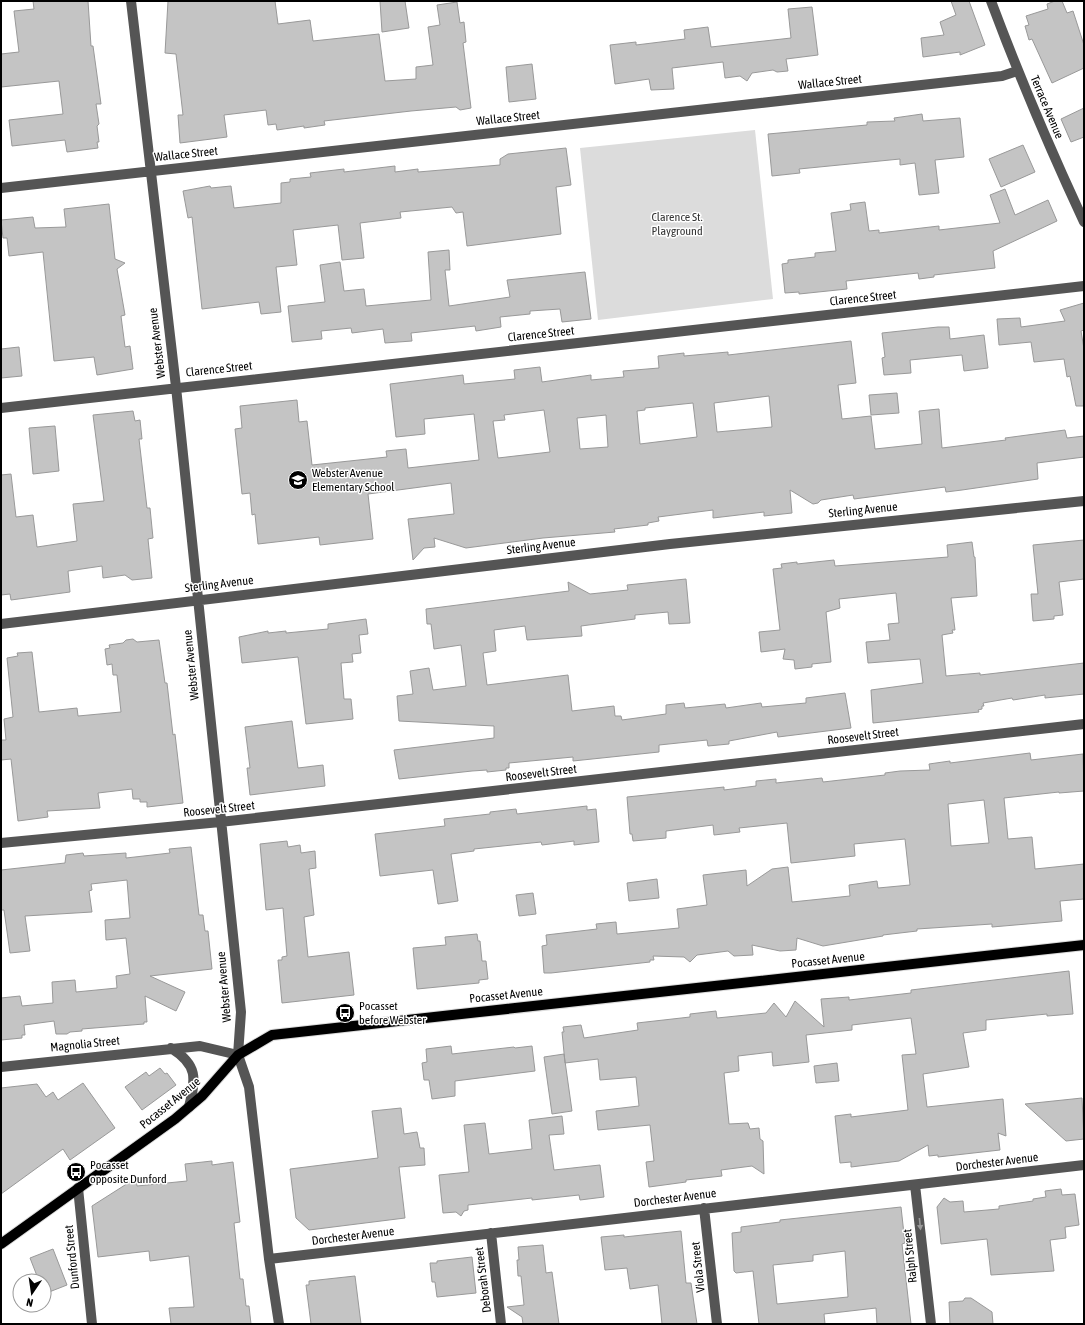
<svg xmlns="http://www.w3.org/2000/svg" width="1085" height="1325" viewBox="0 0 1085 1325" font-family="'Asap Condensed',sans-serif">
	<rect width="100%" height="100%" fill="#fff"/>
	<path fill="#dcdcdc" d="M755 130 773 299 598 320 580 148Z"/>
	<path fill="#c4c4c4" stroke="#999" fill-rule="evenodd" d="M33 1H88L91 46H93L101 104H96L99 124 97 126 99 142H97L98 148 67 152 65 140 12 146 9 120 63 114 59 81 1 87V54L19 52 14 11 34 9Z
		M168 1H275L278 24 310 20 313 41 379 34 385 81 416 79V67L433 65 428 27 440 25 437 5 457 2 460 23 464 22 466 42 463 43 471 108 460 110 456 107 411 111 324 121 325 125 304 128V126L277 130 276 124 268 125 266 110 224 115 227 137 180 143 178 115H183L176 54 165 53Z
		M380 1H405L409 28 382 32Z
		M951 1H969L985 45 960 55V52L923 57 921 38 944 35 940 22 956 15Z
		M1055 1H1062L1067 13 1073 11 1084 45V68L1052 83 1032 39 1029 40 1025 26 1029 25 1026 16 1048 9 1047 4Z
		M812 7 818 55 786 59 788 71 777 72 773 70 752 73 747 81 740 76 725 78 723 62 672 68 674 89 651 90 649 79 615 84 610 45 636 42V45L685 39 684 30 708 27 711 47 791 38 788 9Z
		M532 64 536 99 509 102 506 67Z
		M1084 108V137L1071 142 1061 119Z
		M922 114 923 121 960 118 964 157 935 160 939 193 919 195 915 163 900 165V159L799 169 800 173 772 176 768 134 867 125V122L895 121 894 118Z
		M1023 145 1035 172 1001 187 989 159Z
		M566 148 571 185 556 187 561 234 467 246 463 212 456 213 452 207 400 212 401 218 360 223 364 258 342 260 338 225 293 230 297 265 276 267 281 312 261 314 259 302 202 309 192 217 188 218 183 191 210 186 211 188 231 186 234 208 281 203V183L290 182V179L311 177 310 173 344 169V172L395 166V172L418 169V172L500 165V159L508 154Z
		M1005 189 1015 215 1048 200 1057 221 993 251 995 268 934 275V277L919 279 918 273 846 281 847 289 799 294V292L785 293 782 264 788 263V260L815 257V253L836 251 831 213 851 210 850 204 865 202 869 231 879 230V233L939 226V230L1000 223 990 195Z
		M109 204 115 259 125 263 117 269 125 315 121 316 125 347 130 346 133 369 97 375 94 357 54 361 43 252 9 256 7 238H3L1 220 33 217 35 228 66 227 64 209Z
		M449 250 450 270H445L449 306 510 297 507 280 585 272 591 319 562 322 560 309 530 311V314L500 317 501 327 476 331 475 326 411 333 412 341 385 343 383 329 352 333 351 328 321 331 322 339 292 342 288 306 325 302 320 265 340 262 344 291 364 289 366 306 431 300 428 252Z
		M1084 303V330L1081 331 1084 349V406H1076L1070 376 1067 377 1064 359 1034 362 1031 342 999 345 997 319 1020 318 1021 327 1065 321 1060 310Z
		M938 327H949L950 339 984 335 988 368 964 371 962 355 910 360 911 373 884 375 882 358 885 357 882 333Z
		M851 341 856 383 838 385 842 419 871 416 875 449 922 444 919 411 939 409 942 448 1006 440 1005 438 1065 430 1067 438 1084 436V457L1037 463 1038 479 962 490 946 492 945 487 854 499 853 495 821 500 818 503 813 504 790 490 792 513 764 516V512L713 518V510L658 517 659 521 648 523V525L614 529 615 532 543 538 466 548 434 538 435 547 424 548 413 560 408 519 454 514 451 483 368 494 373 539 320 545 319 537 258 544 255 514 252 515 250 493 242 494 235 429 242 428 240 406 297 400 299 422 307 421 312 465 387 457 386 451 406 449 408 468 479 460 474 414 424 419 425 434 396 437 390 384 463 375 464 384 515 379 514 370 540 367 542 382 591 375V380L624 377 623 371 659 368 658 356 684 353V356L728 352V355ZM769 396 772 427 717 432 714 403ZM693 403 697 437 640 444 637 411 645 410V408ZM544 410 550 452 498 458 493 421 505 420 504 415ZM606 415 608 447 580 449 577 418Z
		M19 347 22 376 1 378V349Z
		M897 393 899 413 871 415 869 395Z
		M133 411 135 421 140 420 142 439H139L147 508H150L153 538 148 539 152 578 132 580 125 575 103 578 102 566 68 571 70 592 11 600 10 594 1 595V475L11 474 16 517 33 515 37 547 77 541 73 504 104 501 93 415Z
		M55 426 59 471 33 474 29 428Z
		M1084 540V579L1059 582 1063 615 1054 616V619L1033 621 1031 594H1038L1033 545Z
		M972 542 974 557H975L977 596 951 598 955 630H952L953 633 942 635 946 676 980 673V675L1084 663V694L1045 698V695L1013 700 1012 698 983 703 984 706H982V709L978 710 979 712 873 723 871 690 923 683 920 659 868 663 866 642 890 640 888 624 899 623 896 593 839 599 840 608 826 612 831 662 812 664V667L795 669 794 660 783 659 785 649 761 652 759 632 780 630 773 569 782 568 781 564 797 562V564L834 560 835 566 948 557 947 545Z
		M686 579 690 623 669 624 668 612 635 615V619L581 626 582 636 527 640 525 626 494 630 496 651 483 653 487 685 568 675 572 711 614 706 615 716H621L622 720 666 714V705L684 703 685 708 725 704 726 708 761 703 762 707 806 703V698L845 693 851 728 778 737 777 732 729 741V744L708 746 707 740 659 745V752L573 761V757L509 763V768H506V770L487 772V770L472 771 399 779 394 750 494 738V726L399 721 397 696 413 694 410 671 429 668 433 690 466 686 461 645 434 649 431 624H427L426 609 569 591 568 582 590 594 628 590 627 585Z
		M366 619 368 634 359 635 361 653 352 654 353 662 341 663 344 699H351L353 719 306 724 298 657 242 663 239 637 268 631V633L286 631V633L328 629V624Z
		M133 639 137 642 159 640 165 683H167L173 735 175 734 183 803 147 807V802H140V799H133L132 789 98 793 100 808 47 811 48 817 18 821 11 759 1 760V740H6L4 719 13 717 7 658 18 656 17 653 32 652 39 712 77 708 78 716 121 712 117 675H113L112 664 107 665 105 649 110 648 109 645 123 643 126 640Z
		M292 721 298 768 323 765 325 786 250 795 247 768H250L245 727Z
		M1030 753 1031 760 1083 754 1084 791 1059 793V792L1004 798 1008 839 1032 837 1035 869 1084 864V899L1060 901 1062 921 992 927V924L917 929V931L883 935V936L823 946 797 938 796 950 780 951 752 945 753 955 734 956 728 951 697 955 690 962 684 957 653 956 654 960H650V962L551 973H544L542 946 547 945 546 935 597 929 596 924 616 922 617 934 679 928 677 909 707 905 703 875 746 870 747 886 772 869 788 867 792 902 850 896 849 885 877 881 878 888 910 885 905 839 854 844 855 856 791 863 787 823 739 828 740 832 714 835 713 825 666 831V838L633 841 632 834H630L627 797 724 787V790L756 786V781L776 779V783L822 778 823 782 885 775V773L900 771 930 770 929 764 950 761V763ZM984 800 989 843 951 846 948 804Z
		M587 806V810L596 809 599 842 574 845V841L542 845 541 842 474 849V851L451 854 458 901 438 904 433 870 380 876 375 834 445 826 444 819 490 814V812L516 809 517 814Z
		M287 841 288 847 300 845 301 853 315 851 316 868 309 869 314 915 304 917 308 957 349 952 354 995 282 1003 278 960H282V957L287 956 283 908 266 910 260 844Z
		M191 847 199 915H203L205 931H208L212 969 150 976 185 992 176 1011 145 996 147 1022H144V1024L82 1029V1031L70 1032 67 1034H56L54 1021 24 1025 25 1035H22V1038L1 1040V998L20 996 22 1006 53 1003 52 982 75 980 76 992 117 988 116 976 130 974 126 938 106 940 105 920 130 918 127 880 91 884 92 890 89 891 92 912 25 916 30 951 10 953 4 910H1V870L65 863 66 855 83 853 84 856 126 853V858L170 853 169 849Z
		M657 879 659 898 629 901 627 883Z
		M533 893 536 914 519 916 516 895Z
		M477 934 478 941H480L482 961H486L488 979 479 980V983L417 989 413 948 446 945 445 937Z
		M1069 971 1073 1014 1047 1016V1014L986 1020V1030L963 1033 969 1067 923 1074 927 1107 1003 1099 1006 1136 998 1133 1000 1150 938 1157V1155L929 1156 928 1145 899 1161 851 1167V1162L840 1163 835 1116 851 1114V1117L908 1110 902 1055 916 1054 911 1018 852 1025V1030L806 1035 809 1062 773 1066 772 1052 738 1056 739 1071 724 1073 729 1124 748 1123 750 1129 759 1128 760 1139 763 1141 764 1174 752 1166 721 1170 722 1176 686 1180V1182L649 1187 646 1162 654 1161 650 1125 598 1130 596 1111 639 1106 636 1077 600 1080 598 1059 565 1063 562 1032H564L563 1027 581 1025 584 1038 638 1030 637 1023 690 1017V1014L716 1011 717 1018 766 1013 774 1003 786 1017 795 1001 824 1027 821 999 849 997V1000L911 993V990Z
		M451 1046 452 1054 514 1047 515 1048 532 1046 535 1071 455 1081V1096L432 1099 429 1080H424L422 1063 427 1062 426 1049Z
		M564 1054 572 1111 552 1114 544 1057Z
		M837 1063 839 1081 816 1083 814 1066Z
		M160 1068 165 1074 167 1073 176 1085 142 1110 125 1087 146 1072 149 1076Z
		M83 1083 115 1128 70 1160 63 1149 1 1194V1088L37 1084 46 1097 53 1092 58 1100Z
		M1082 1098 1084 1139 1066 1141 1025 1104Z
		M401 1108 404 1134 417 1132 420 1148H424L425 1165 399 1167 405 1218 309 1230 296 1218 290 1169 378 1158 372 1111Z
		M562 1116 564 1134 549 1135 554 1170 600 1165 604 1197 580 1200 579 1195 532 1200V1198L468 1205V1210L464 1211 461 1216 456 1212 443 1213 439 1175 469 1172 464 1125 485 1123 489 1154 532 1149 529 1120Z
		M212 1161V1165L233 1162 240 1222 234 1223 240 1279H243L246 1306H249L251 1324H171L169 1308 194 1307 189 1256 150 1261 149 1251 98 1257 92 1206 136 1178 137 1186 187 1181 185 1164Z
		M1061 1189 1062 1195 1075 1194 1079 1225 1065 1227 1066 1238 1050 1240 1054 1271 991 1275 987 1239 941 1244 937 1207 944 1198 950 1202 963 1201 964 1212 999 1209V1206L1033 1201V1199L1046 1197 1045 1191Z
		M901 1207 905 1243 902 1244 911 1324H877L876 1308 824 1314 825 1324H759L753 1271 736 1273 734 1271 732 1233 741 1232V1227L780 1222V1220ZM845 1251 848 1297 777 1304 773 1265 813 1261V1255Z
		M681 1231 686 1283H691L697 1324H662L658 1285 630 1289 627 1268 605 1270 601 1237 624 1235V1237Z
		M543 1245 546 1273 552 1272 559 1324H523L522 1317 507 1307 524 1305 521 1276H518L517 1260H519L518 1247Z
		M53 1249 67 1285 44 1294V1281H39L30 1258Z
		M472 1257 476 1293 437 1297 435 1282H432L430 1263H437V1261Z
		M355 1276 361 1324H311L306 1285H309V1281Z
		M965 1298H971L992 1312 993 1324H950L949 1302 963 1301Z"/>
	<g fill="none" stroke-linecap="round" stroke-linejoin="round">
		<defs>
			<path id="major" d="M1 1244 175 1119 202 1096 238 1055 272 1035 1084 945"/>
		</defs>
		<use href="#major" stroke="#dbdbdb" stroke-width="12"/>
		<path stroke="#555" stroke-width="10" d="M131 1 176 387 241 1012 238 1055 249 1087 269 1259 279 1324
			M991 1C1019 76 1050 149 1084 222
			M1 188 1002 76 1017 71
			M1 408 1084 286
			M1 624 670 544 1084 501
			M1 843 220 822 1084 724
			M171 1048C198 1065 196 1078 189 1107
			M1 1067 200 1046 238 1055
			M915 1185 931 1324
			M78 1188 92 1324
			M704 1208 717 1324
			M491 1233 501 1324
			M269 1259 1084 1165"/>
		<use href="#major" stroke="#000" stroke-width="10"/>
	</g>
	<defs><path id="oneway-solid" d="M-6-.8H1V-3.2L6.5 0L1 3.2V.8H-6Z"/></defs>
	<use fill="#999" href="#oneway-solid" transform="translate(920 1224) rotate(84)"/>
	<defs>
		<symbol id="school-disc" viewBox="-11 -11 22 22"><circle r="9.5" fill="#000" stroke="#fff"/><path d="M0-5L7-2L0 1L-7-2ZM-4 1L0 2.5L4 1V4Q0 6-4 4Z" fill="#fff"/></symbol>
		<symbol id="bus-disc" viewBox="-11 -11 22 22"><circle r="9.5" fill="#000" stroke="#fff"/><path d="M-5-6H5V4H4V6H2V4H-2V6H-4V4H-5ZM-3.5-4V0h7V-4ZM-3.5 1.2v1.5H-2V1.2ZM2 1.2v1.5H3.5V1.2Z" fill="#fff"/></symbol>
	</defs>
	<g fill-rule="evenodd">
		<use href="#school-disc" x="287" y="469" width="22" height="22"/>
		<use href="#bus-disc" x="334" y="1002" width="22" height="22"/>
		<use href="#bus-disc" x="65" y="1161" width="22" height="22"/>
	</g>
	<g text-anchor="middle" stroke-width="3" stroke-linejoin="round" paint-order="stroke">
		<g font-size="12" fill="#000" stroke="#fff">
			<text transform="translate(830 82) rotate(-6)" y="4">Wallace Street</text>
			<text transform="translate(1047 107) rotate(67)" y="4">Terrace Avenue</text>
			<text transform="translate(508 118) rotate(-6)" y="4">Wallace Street</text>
			<text transform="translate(186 154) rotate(-6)" y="4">Wallace Street</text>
			<text transform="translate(863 298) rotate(-6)" y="4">Clarence Street</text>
			<text transform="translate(541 334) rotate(-6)" y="4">Clarence Street</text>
			<text transform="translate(157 343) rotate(-97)" y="4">Webster Avenue</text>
			<text transform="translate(219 369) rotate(-6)" y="4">Clarence Street</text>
			<text transform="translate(863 510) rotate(-6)" y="4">Sterling Avenue</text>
			<text transform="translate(541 546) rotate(-7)" y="4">Sterling Avenue</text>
			<text transform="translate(219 584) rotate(-7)" y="4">Sterling Avenue</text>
			<text transform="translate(191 665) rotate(-96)" y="4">Webster Avenue</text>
			<text transform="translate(863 736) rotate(-7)" y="4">Roosevelt Street</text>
			<text transform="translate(541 773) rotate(-7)" y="4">Roosevelt Street</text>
			<text transform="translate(219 809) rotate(-6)" y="4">Roosevelt Street</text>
			<text transform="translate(828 960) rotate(-6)" y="4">Pocasset Avenue</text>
			<text transform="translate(224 987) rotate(-95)" y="4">Webster Avenue</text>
			<text transform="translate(506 995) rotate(-6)" y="4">Pocasset Avenue</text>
			<text transform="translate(85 1044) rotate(-6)" y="4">Magnolia Street</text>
			<text transform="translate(170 1103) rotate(-39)" y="4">Pocasset Avenue</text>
			<text transform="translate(997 1162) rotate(-7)" y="4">Dorchester Avenue</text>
			<text transform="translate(675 1198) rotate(-7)" y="4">Dorchester Avenue</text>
			<text transform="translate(353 1236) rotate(-7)" y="4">Dorchester Avenue</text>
			<text transform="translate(910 1256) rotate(-96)" y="4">Ralph Street</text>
			<text transform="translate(72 1257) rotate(-96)" y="4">Dunford Street</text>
			<text transform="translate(698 1267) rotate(-96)" y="4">Viola Street</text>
			<text transform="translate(483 1280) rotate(-97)" y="4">Deborah Street</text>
		</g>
		<g font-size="12" fill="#333" stroke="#fff">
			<text x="677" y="221">Clarence St.<tspan x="677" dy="14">Playground</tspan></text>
		</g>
		<g font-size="12" fill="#000" stroke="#fff" text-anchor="start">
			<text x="312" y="477">Webster Avenue<tspan x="312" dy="14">Elementary School</tspan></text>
			<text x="359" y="1010">Pocasset<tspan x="359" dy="14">before Webster</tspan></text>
			<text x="90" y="1169">Pocasset<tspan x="90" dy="14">opposite Dunford</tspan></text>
		</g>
	</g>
	<rect width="1085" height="1325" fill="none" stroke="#000000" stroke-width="4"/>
	<g transform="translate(32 1293) rotate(193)"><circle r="19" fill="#ffffff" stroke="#999999"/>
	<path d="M0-3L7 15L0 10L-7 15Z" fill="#000000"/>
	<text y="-6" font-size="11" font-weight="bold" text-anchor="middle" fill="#000000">N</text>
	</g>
</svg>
